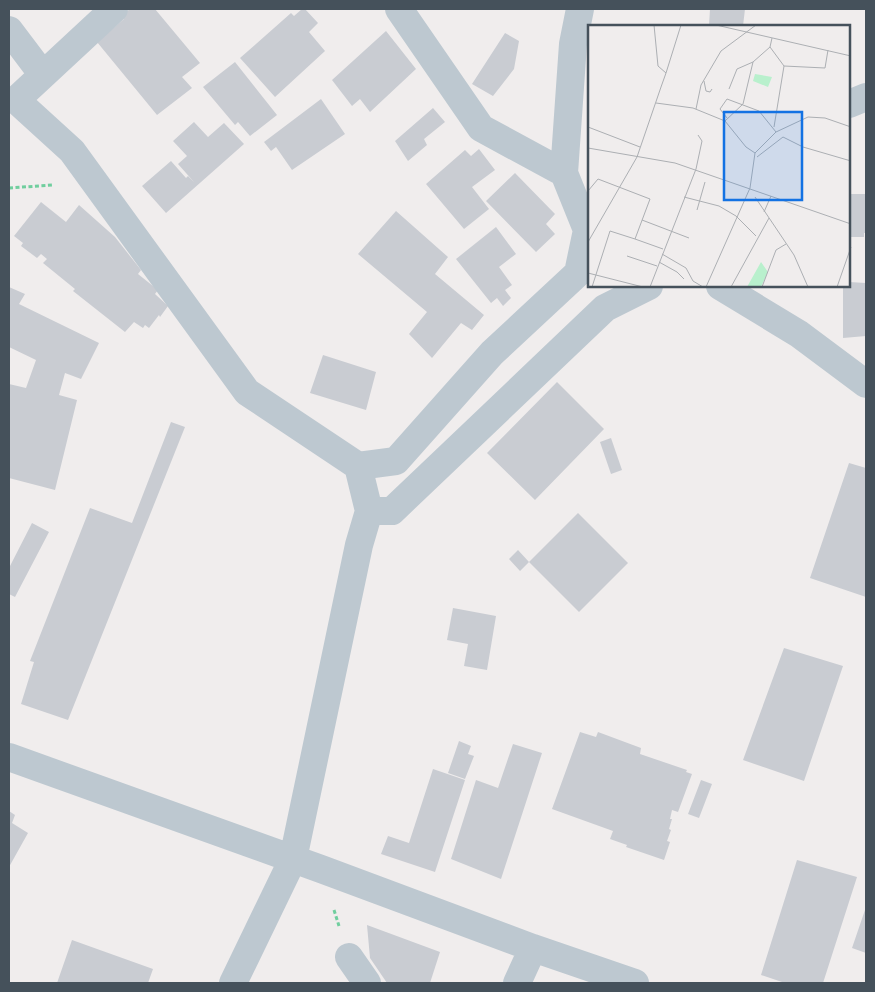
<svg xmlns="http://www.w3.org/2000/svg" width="875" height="992" viewBox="0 0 875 992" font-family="'Nunito Sans',sans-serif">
	<rect width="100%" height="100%" fill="#f0eded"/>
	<path fill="#c9ccd2" d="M130 9H155L200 63 182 77 192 88 157 115 97 42 124 19 121 16Z
		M302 9H305L318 23 309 32 325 51 275 97 240 58 291 13 294 16Z
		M710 9H745L743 26H709Z
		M386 31 416 69 370 112 360 99 352 106 332 80Z
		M505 33 519 41 514 69 493 96 472 84Z
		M235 62 277 115 250 136 238 122 235 125 203 87Z
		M321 99 345 134 292 170 276 147 271 151 264 142Z
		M433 108 445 122 424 139 427 145 408 161 395 141Z
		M194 122 208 137 224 123 244 144 166 213 142 186 171 161 186 178 188 176 194 182 178 164 187 156 173 141Z
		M479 149 495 170 472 187 489 209 464 229 426 184 465 150 471 156Z
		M515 173 555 214 546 224 555 234 536 252 486 201Z
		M849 194H866V233H864V237H849Z
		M41 202 66 222 79 205 115 237 141 270 138 274 158 290 155 294 168 306 160 317 159 315 149 328 145 325 143 328 134 322 125 332 73 291 75 289 43 263 47 259 41 254 37 258 21 246 23 243 14 236Z
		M396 211 448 257 435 274 484 315 472 330 461 323 432 358 409 334 427 312 358 254Z
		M496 227 516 254 499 267 512 285 505 290 511 298 503 306 497 298 491 303 456 259Z
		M849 282 866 283V336L843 338V286H849Z
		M9 287 25 294 19 304 99 343 81 379 65 373 59 395 77 400 55 490 9 478V384L26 388 36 360 9 347Z
		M323 355 376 372 366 410 310 393Z
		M557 382 604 429 535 500 487 453Z
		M171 422 185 427 68 720 21 704 34 662 30 661 90 508 132 523Z
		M611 438 622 470 611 474 600 442Z
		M849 463 866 468V597L810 578Z
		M578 513 628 563 579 612 529 562Z
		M32 523 49 532 15 597 9 594V568Z
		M518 550 529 562 520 571 509 559Z
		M453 608 496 616 487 670 464 666 468 644 447 640Z
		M784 648 843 666 804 781 743 760Z
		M580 732 596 737 598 732 641 748 640 754 687 770 686 772 692 774 678 812 672 810 670 819H672L669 829 671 830 667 841 670 842 664 860 626 847 627 845 610 839 613 831 552 809Z
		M459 741 471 746 468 754 474 756 465 779 448 773Z
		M513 744 542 753 501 879 451 859 476 780 498 788Z
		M433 769 465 780 435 872 381 854 388 836 409 843Z
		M701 780 712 784 699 818 688 814Z
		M9 811 15 815 12 823 28 833 9 867Z
		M797 860 857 877 823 983H785L761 975Z
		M866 907V953L852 948Z
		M367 925 440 952 430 983H387L370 958Z
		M72 940 153 969 148 983H57Z"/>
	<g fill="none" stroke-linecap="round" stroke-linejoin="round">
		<path stroke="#70ce9e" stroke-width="3" stroke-dasharray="4 2.5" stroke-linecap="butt" d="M9 188 53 185
			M334 910 339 926"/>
		<path stroke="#bdc8d0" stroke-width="28" d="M114 9 16 100 72 151 247 392 358 466 369 511 359 545 293 859 233 983
			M9 30 43 75
			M849 104 866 97
			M564 173 573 44 580 9
			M720 286 799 334 866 384
			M358 466 396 461 492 353 578 273 587 230 564 173 481 128 399 9
			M369 511H392L605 308 649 286
			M9 757 321 869 533 948 635 983
			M349 957 367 983
			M517 983 533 948"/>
	</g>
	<g transform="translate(588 25)">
		<rect width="262" height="262" fill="#f0eded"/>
		<path d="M167 49 184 52 180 62 165 56ZM173 237 180 247 173 262H159Z" fill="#b9f0cd"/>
		<path fill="none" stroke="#acafb3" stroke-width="1" d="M128 0 263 31M182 22 196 41 186 102M196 41 237 43 240 25M78 48 93 0M116 56 118 66 122 67 124 64M141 64 149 44 165 37M68 78 105 83 137 96M108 84 113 60 133 26 168 0M139 93 132 84 139 74 171 86 188 107M0 102 52 122M0 123 87 138 263 199M167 128 158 122 137 96 155 79 165 37 182 22 184 13M167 128 188 107 220 92 237 93 263 102M169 132 195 112 215 122 263 136M0 166 10 154 62 174 47 214 22 206 4 262M96 172 131 181 148 191 168 211M167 172 206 230 220 262M109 185 117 157M176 187 183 171M54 195 101 213M47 214 75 224M0 217 49 132 73 62 78 48 70 41 66 0M74 229 98 243 105 256 115 262M39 231 69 241M71 237 89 247 96 254M0 248 55 262M62 262 108 144 114 116 110 110M118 262 162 163 167 128M143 262 181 193M174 262 188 225 198 219M249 262 263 222"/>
		<path fill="#1372e3" fill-opacity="0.15" stroke="#1372e3" stroke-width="2.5" d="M136 87H214V175H136Z"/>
		<rect width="262" height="262" fill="none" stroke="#45515b" stroke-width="2.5"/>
	</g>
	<rect width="875" height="992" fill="none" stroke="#45515b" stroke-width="20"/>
</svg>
